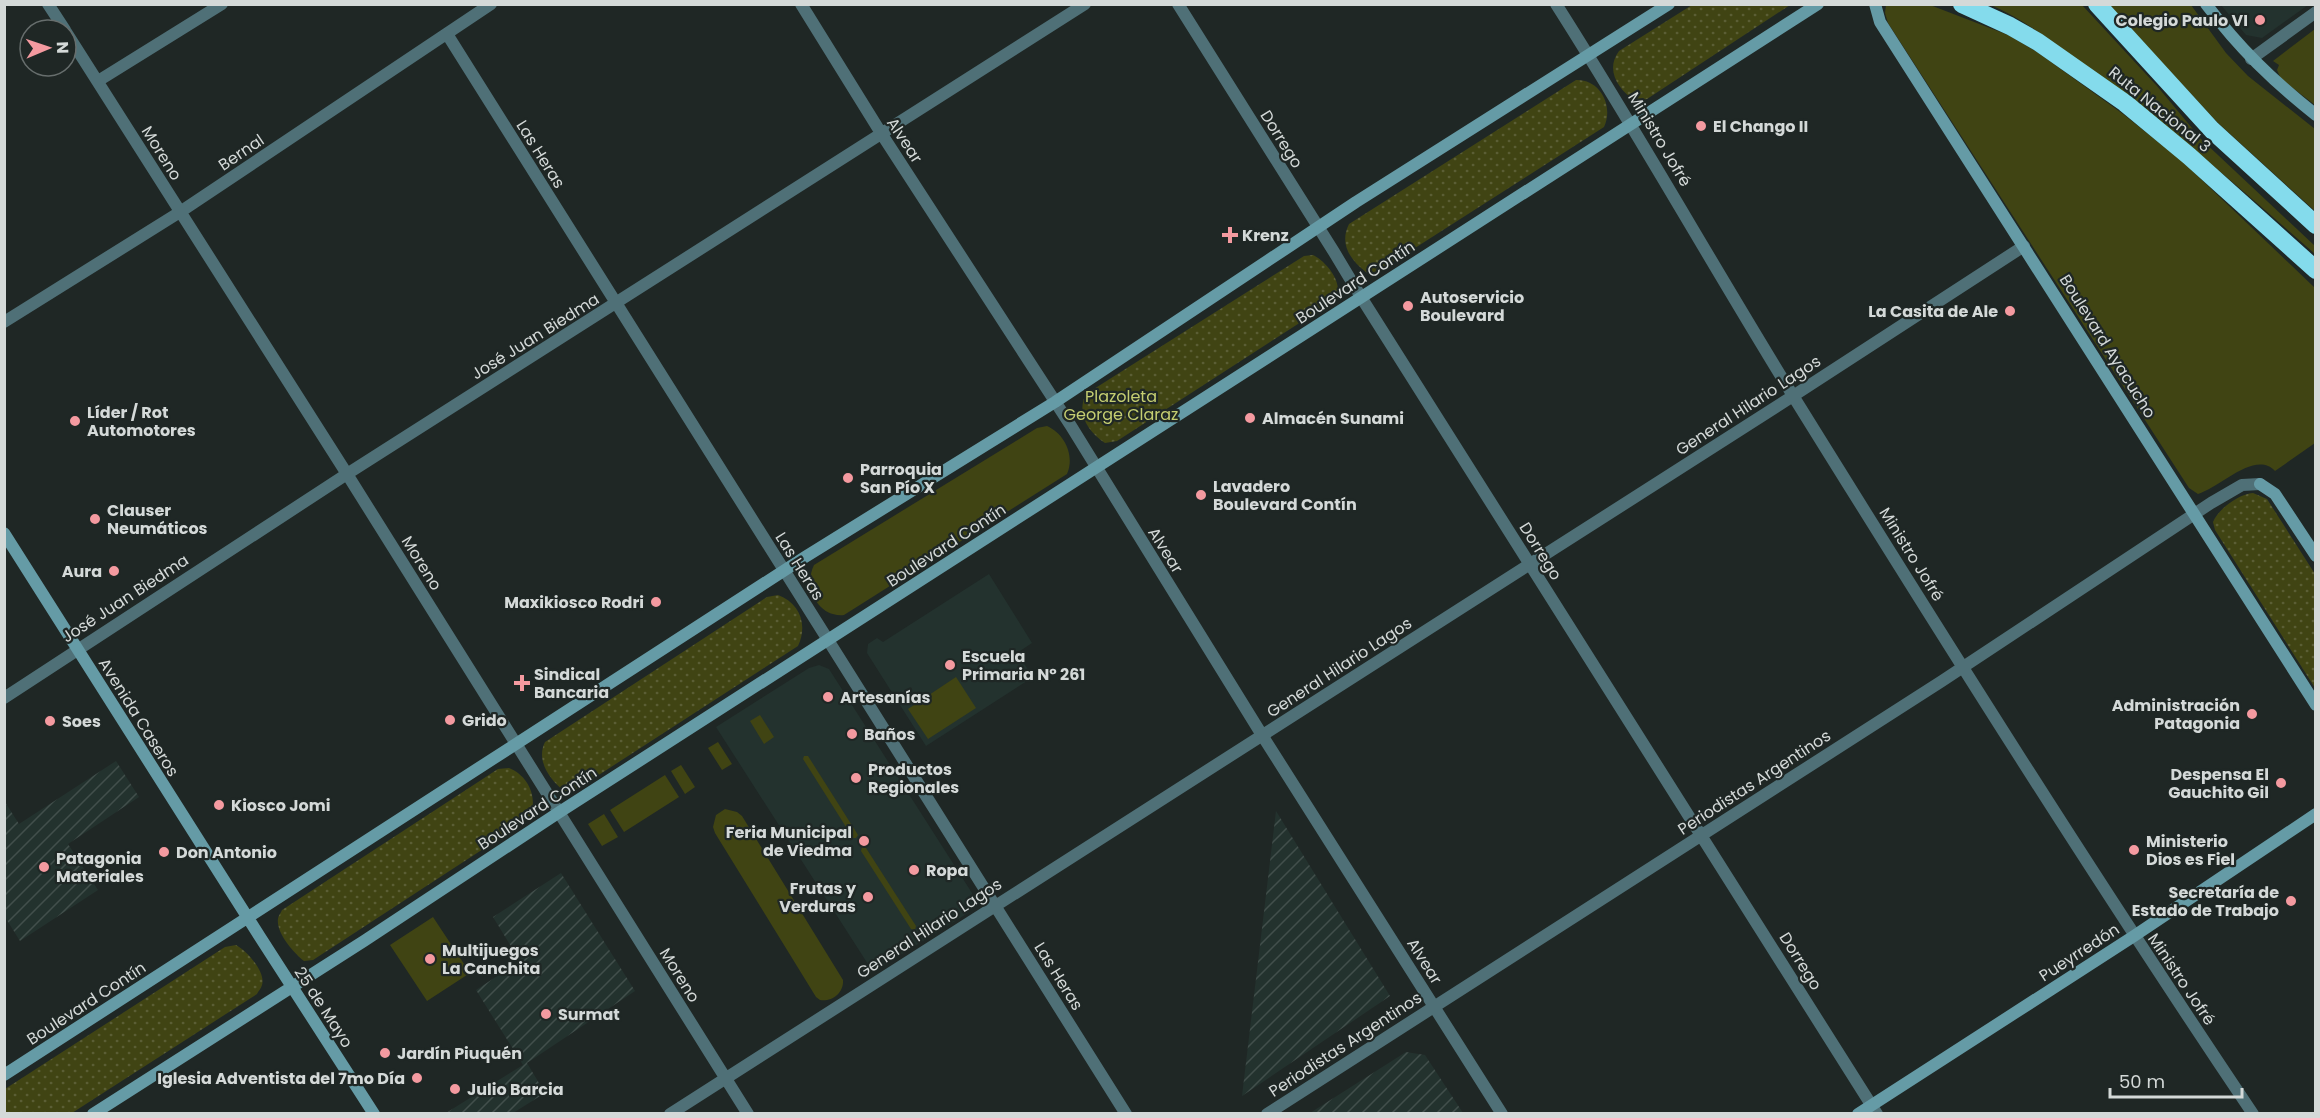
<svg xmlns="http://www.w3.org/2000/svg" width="2320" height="1118" viewBox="0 0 2320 1118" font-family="Poppins,sans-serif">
	<defs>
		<pattern id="industrial-furrows" width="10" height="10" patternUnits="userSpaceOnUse" patternTransform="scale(1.5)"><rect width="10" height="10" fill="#23322e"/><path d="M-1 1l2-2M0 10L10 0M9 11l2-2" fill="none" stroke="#424f4c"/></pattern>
		<pattern id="park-dots" width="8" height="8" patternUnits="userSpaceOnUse" patternTransform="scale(1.5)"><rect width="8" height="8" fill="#404413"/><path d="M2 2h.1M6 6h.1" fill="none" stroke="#5b5e35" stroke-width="1.8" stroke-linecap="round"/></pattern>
	</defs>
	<rect width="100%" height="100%" fill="#1f2725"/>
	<path fill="#23322e" d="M2221 5H2308L2262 38 2246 35Z
		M989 574 1032 643 1017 653 1033 677 926 746 867 653 868 644 877 638 883 642Z
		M819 665 829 669 972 893 973 903 968 913 873 972 716 727 809 668Z"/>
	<path fill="url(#industrial-furrows)" d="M116 761 139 797 68 844 98 890 20 941 5 917V802L19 824Z
		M1276 811 1390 996 1242 1096Z
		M561 873 635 991 527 1063 545 1093 513 1113H446L523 1065 476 990 520 961 493 917Z
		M1406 1052 1425 1055 1463 1113H1310Z"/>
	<path fill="#404413" d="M1886 5H1930L2008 35 2037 52 2123 114 2182 161 2315 288V443L2275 471C2255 450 2221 487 2198 494L2189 488 1888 23 1885 13Z
		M1991 5H2082L2157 86 2202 140 2315 246V254C2240 188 2165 122 2083 64 2053 43 2024 19 1991 5Z
		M2109 5H2191L2226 53 2248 76 2315 129V211L2217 122Z
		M2315 29V105L2281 79 2277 70 2279 65 2273 61Z
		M1047 426C1065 434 1075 456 1067 474L844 615C818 618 803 587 814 565L1037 428Z
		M956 677 976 708 928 739 908 709Z
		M760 715 774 737 764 744 750 721Z
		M718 742 732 764 722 770 708 748Z
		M804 756H808L858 835 856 838H853L803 759Z
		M681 765 695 787 685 794 671 771Z
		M665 775 679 797 624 832 610 810Z
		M725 809 737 812 742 816 843 980C844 993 832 1002 820 1000L816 997 715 833 713 827 716 815Z
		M604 814 618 837 602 846 588 824Z
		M862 847 866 848 916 926 915 930 911 929 861 851Z
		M433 917 470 973 427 1001 390 945Z"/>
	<path fill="url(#park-dots)" d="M1692 5H1790L1647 99 1635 101C1618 89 1605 70 1619 51Z
		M1576 80C1600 79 1614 106 1604 127L1379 271 1367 273C1350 260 1339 244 1349 224Z
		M1313 255C1324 260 1342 280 1337 294 1336 297 1334 299 1332 302L1117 441 1105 443C1088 432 1076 413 1086 394L1304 256Z
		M2253 493 2267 499 2315 574V688L2215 530 2213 522C2218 509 2239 494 2253 493Z
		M778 595C800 603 808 625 798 646L574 791H564C549 779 536 760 545 742L767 597Z
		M509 768C529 776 539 799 529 819L313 960 304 961C294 953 276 933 278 919 278 916 281 913 282 910L498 769Z
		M236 945C247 951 266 972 262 985 261 989 258 991 257 994L72 1113H5V1089L225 947Z"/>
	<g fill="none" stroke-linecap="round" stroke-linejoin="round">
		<path stroke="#4f7077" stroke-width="12" d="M48 4 65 30
			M801 4 881 133 1071 426 1262 735 1502 1114
			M1178 4 1334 252 1361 297 1877 1114
			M1556 4C1639 134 1714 268 1795 399 1944 639 2095 879 2253 1114
			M66 32 347 474 748 1114
			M447 34 1126 1114
			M2251 59 2316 12
			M98 81 222 4
			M4 322 180 212 491 4
			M4 698 347 474 1085 4
			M670 1114 1793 396 2024 246
			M1267 1114 1942 681 2211 503 2242 485 2260 484"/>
		<path stroke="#659ba6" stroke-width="12" d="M1875 4 1880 22 2316 705
			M2206 4C2239 48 2273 81 2316 115
			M2260 484 2275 494 2316 556
			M4 533 260 937 374 1114
			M4 1075 805 557 1055 402 1356 202 1669 4
			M93 1114 364 941 558 813 1818 4
			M1858 1114 2134 936 2316 814"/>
		<path stroke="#84dbec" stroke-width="18" d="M1962 4 2010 26 2038 42 2125 103 2189 156 2316 270
			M2097 4 2212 130 2316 225"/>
	</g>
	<g fill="#f49aa0" stroke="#1f2725" stroke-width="2">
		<circle cx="2260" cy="20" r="6"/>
		<circle cx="1701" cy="126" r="6"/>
		<path d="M1227 226h6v6h6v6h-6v6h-6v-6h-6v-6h6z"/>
		<circle cx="1408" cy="306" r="6"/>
		<circle cx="2010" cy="311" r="6"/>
		<circle cx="1250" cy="418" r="6"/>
		<circle cx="75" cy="421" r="6"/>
		<circle cx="848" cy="478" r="6"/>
		<circle cx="1201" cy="495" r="6"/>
		<circle cx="95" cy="519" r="6"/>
		<circle cx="114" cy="571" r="6"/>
		<circle cx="656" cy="602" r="6"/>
		<circle cx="950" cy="665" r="6"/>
		<path d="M519 674h6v6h6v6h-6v6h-6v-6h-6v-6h6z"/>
		<circle cx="828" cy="697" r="6"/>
		<circle cx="2252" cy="714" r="6"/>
		<circle cx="450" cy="720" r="6"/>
		<circle cx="50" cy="721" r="6"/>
		<circle cx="852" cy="734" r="6"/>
		<circle cx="856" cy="778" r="6"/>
		<circle cx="2281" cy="783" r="6"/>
		<circle cx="219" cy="805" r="6"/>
		<circle cx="864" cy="841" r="6"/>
		<circle cx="2134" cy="850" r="6"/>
		<circle cx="164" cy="852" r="6"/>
		<circle cx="44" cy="867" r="6"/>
		<circle cx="914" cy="870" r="6"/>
		<circle cx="868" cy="897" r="6"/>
		<circle cx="2291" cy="901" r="6"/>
		<circle cx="430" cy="959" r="6"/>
		<circle cx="546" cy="1014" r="6"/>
		<circle cx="385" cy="1053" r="6"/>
		<circle cx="417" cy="1078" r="6"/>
		<circle cx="455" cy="1089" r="6"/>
	</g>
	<g text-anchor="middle" stroke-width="4.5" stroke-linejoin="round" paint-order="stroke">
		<g font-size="16" font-weight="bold" fill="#d4d9d8" stroke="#1f2725" text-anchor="start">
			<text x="2248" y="26" text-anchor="end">Colegio Paulo VI</text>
			<text x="1713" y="132">El Chango II</text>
			<text x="1242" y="241">Krenz</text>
			<text x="1420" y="303">Autoservicio<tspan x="1420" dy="18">Boulevard</tspan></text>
			<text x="1998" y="317" text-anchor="end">La Casita de Ale</text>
			<text x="87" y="418">Líder / Rot<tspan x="87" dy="18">Automotores</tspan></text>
			<text x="1262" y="424">Almacén Sunami</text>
			<text x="860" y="475">Parroquia<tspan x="860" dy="18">San Pío X</tspan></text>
			<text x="1213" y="492">Lavadero<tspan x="1213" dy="18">Boulevard Contín</tspan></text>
			<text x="107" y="516">Clauser<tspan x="107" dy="18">Neumáticos</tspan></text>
			<text x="102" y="577" text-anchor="end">Aura</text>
			<text x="644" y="608" text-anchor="end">Maxikiosco Rodri</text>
			<text x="962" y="662">Escuela<tspan x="962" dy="18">Primaria N° 261</tspan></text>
			<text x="534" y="680">Sindical<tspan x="534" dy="18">Bancaria</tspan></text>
			<text x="840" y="703">Artesanías</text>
			<text x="2240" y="711" text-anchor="end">Administración<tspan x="2240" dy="18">Patagonia</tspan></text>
			<text x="462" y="726">Grido</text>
			<text x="62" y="727">Soes</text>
			<text x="864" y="740">Baños</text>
			<text x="868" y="775">Productos<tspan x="868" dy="18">Regionales</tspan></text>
			<text x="2269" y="780" text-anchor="end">Despensa El<tspan x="2269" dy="18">Gauchito Gil</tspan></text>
			<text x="231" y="811">Kiosco Jomi</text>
			<text x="852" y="838" text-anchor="end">Feria Municipal<tspan x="852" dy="18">de Viedma</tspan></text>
			<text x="2146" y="847">Ministerio<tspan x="2146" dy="18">Dios es Fiel</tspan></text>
			<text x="176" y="858">Don Antonio</text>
			<text x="56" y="864">Patagonia<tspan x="56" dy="18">Materiales</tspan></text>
			<text x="926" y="876">Ropa</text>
			<text x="856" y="894" text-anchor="end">Frutas y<tspan x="856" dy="18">Verduras</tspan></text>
			<text x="2279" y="898" text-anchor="end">Secretaría de<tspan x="2279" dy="18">Estado de Trabajo</tspan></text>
			<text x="442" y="956">Multijuegos<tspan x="442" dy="18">La Canchita</tspan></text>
			<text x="558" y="1020">Surmat</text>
			<text x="397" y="1059">Jardín Piuquén</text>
			<text x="405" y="1084" text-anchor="end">Iglesia Adventista del 7mo Día</text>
			<text x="467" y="1095">Julio Barcia</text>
		</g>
		<g font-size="16" fill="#d4d9d8" stroke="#1f2725">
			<text transform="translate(2160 109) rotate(39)" y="6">Ruta Nacional 3</text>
			<text transform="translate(1282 139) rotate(58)" y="6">Dorrego</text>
			<text transform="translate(1660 139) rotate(59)" y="6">Ministro Jofré</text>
			<text transform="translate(905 140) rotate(57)" y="6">Alvear</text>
			<text transform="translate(241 152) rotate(-34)" y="6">Bernal</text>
			<text transform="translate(162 153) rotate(58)" y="6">Moreno</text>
			<text transform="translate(541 154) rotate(58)" y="6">Las Heras</text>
			<text transform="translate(1355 282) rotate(-33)" y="6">Boulevard Contín</text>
			<text transform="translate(535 336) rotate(-32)" y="6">José Juan Biedma</text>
			<text transform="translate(2108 346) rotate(58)" y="6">Boulevard Ayacucho</text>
			<text transform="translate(1748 405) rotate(-33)" y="6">General Hilario Lagos</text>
			<text transform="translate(946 545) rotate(-33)" y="6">Boulevard Contín</text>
			<text transform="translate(1166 550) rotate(58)" y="6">Alvear</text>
			<text transform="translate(1541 551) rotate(58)" y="6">Dorrego</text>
			<text transform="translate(1912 554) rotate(58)" y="6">Ministro Jofré</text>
			<text transform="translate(422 563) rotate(58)" y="6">Moreno</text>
			<text transform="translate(800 566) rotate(58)" y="6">Las Heras</text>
			<text transform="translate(125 598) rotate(-33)" y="6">José Juan Biedma</text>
			<text transform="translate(1339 667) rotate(-33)" y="6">General Hilario Lagos</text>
			<text transform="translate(139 717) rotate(58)" y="6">Avenida Caseros</text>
			<text transform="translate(1754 782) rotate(-33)" y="6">Periodistas Argentinos</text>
			<text transform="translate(537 808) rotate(-33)" y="6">Boulevard Contín</text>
			<text transform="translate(929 928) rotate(-33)" y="6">General Hilario Lagos</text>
			<text transform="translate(2079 952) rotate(-33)" y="6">Pueyrredón</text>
			<text transform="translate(1425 961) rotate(58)" y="6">Alvear</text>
			<text transform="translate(1801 961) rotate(58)" y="6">Dorrego</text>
			<text transform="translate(680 975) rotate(58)" y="6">Moreno</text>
			<text transform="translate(1059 976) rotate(58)" y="6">Las Heras</text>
			<text transform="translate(2182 979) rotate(56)" y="6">Ministro Jofré</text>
			<text transform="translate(86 1003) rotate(-33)" y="6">Boulevard Contín</text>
			<text transform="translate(324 1007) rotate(57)" y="6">25 de Mayo</text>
			<text transform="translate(1345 1044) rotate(-33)" y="6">Periodistas Argentinos</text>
		</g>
		<g font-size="16" fill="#c5ce71" stroke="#1f2725">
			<text x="1121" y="402">Plazoleta<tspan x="1121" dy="18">George Claraz</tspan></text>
		</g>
	</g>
	<rect width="2320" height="1118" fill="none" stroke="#d4d9d8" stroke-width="12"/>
	<g transform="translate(48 48) rotate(88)"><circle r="28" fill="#1f2725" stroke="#676e6d" stroke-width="1.5"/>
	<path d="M0-4.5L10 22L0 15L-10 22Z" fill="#f49aa0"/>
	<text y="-9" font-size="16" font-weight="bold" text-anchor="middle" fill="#d4d9d8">N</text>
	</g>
	<path d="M2110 1088v9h132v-9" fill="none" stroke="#d4d9d8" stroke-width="3"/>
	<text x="2119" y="1088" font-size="18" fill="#d4d9d8" stroke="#1f2725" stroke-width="4.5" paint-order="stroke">50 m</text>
</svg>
